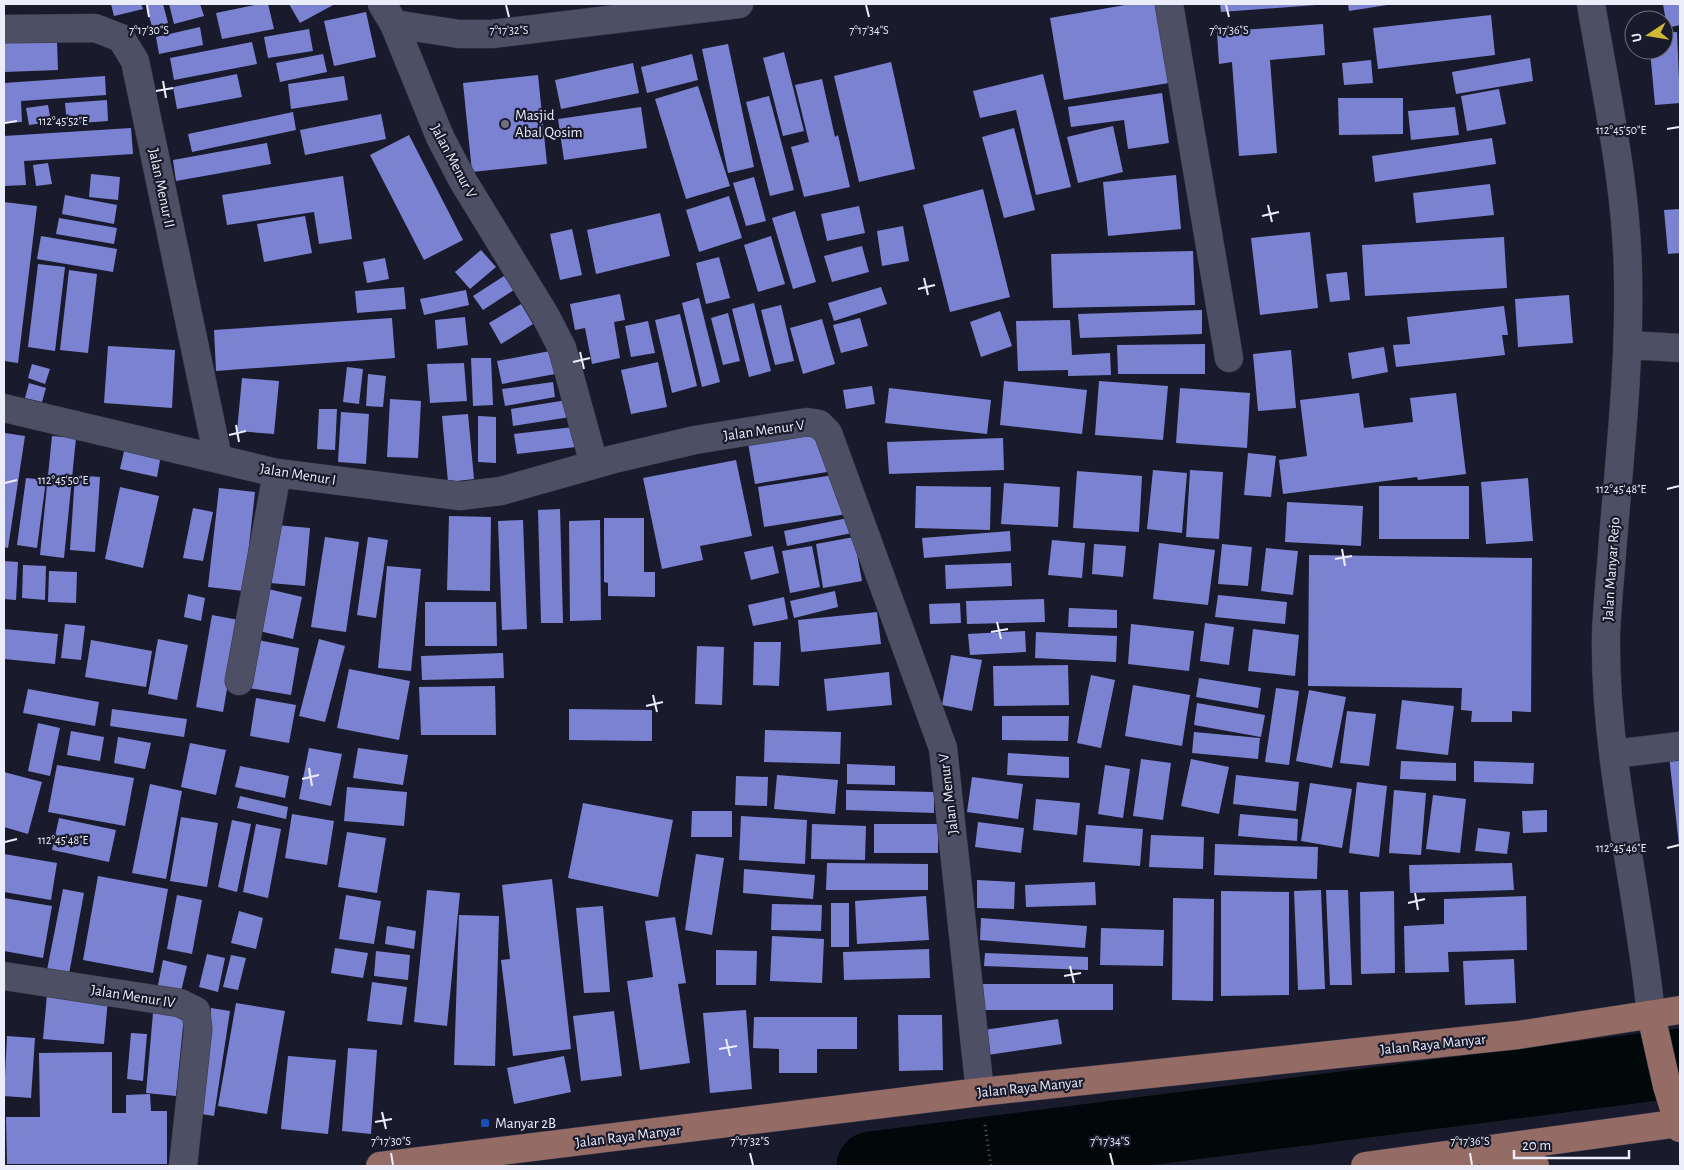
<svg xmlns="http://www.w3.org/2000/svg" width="1684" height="1170" viewBox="0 0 1684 1170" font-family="'Alegreya Sans',sans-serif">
	<rect width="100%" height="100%" fill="#191b2c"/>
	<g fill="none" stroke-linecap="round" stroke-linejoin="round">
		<path stroke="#00080a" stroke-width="69" d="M871 1166 1680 1063"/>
	</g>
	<path fill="#7c82d2" d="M111 4H141L143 9 114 16Z
		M146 4H163L168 23 152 27Z
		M169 4H200L204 16 174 24Z
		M259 4H268L274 29 222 39 216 13Z
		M289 4H335L300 23Z
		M1131 4H1155L1169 83 1064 100 1050 18Z
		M1220 4H1316V5L1221 12Z
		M1348 4H1387V5L1349 11Z
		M1663 4H1680V25L1667 28Z
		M366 12 376 57 334 66 324 21Z
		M1491 15 1495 55 1378 69 1373 28Z
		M1323 24 1325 55 1270 60 1277 153 1239 156 1232 62 1219 64 1217 32Z
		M200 27 203 45 159 54 156 37Z
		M309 29 313 51 268 58 264 37Z
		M1677 32 1680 103 1655 105 1650 50H1664V33Z
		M57 40 58 70 4 72V42Z
		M252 42 257 64 174 80 170 58Z
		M728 44 754 167 728 173 702 49Z
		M784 52 804 131 783 136 763 58Z
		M323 54 327 72 280 82 276 63Z
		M692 54 698 80 647 93 641 67Z
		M1530 58 1533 81 1456 94 1452 72Z
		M1371 60 1373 83 1344 85 1342 63Z
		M891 62 915 169 859 182 834 76Z
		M633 63 639 93 561 109 555 80Z
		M237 74 242 97 177 109 173 87Z
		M1043 74 1071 187 1036 195 1016 110 980 118 973 91Z
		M538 75 547 164 472 172 463 83Z
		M105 76 106 95 21 101 22 122 4 123V83Z
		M344 76 348 100 291 109 288 84Z
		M822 79 835 137 838 135 850 187 804 197 791 147 809 142 795 85Z
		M698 86 730 186 686 199 655 99Z
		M1499 89 1506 124 1467 131 1461 96Z
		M1162 93 1169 143 1128 149 1124 120 1071 127 1068 107Z
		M769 96 794 190 770 196 746 102Z
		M1338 98H1403V134L1339 135Z
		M107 100 108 121 67 124 65 103Z
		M48 105 51 122 29 125 26 108Z
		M641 107 647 148 564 160 558 119Z
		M1455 107 1459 135 1411 140 1408 111Z
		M293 112 296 130 192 152 188 134Z
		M381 114 386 139 305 155 300 130Z
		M1113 126 1123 172 1078 183 1067 137Z
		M131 128 133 154 24 161 26 185 4 186V136Z
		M1014 128 1035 210 1004 218 982 137Z
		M409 135 463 240 424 260 370 155Z
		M1492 138 1496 164 1375 182 1372 156Z
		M267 143 271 164 176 181 173 160Z
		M48 163 52 184 36 186 33 165Z
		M91 174 120 177 118 200 89 197Z
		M1176 175 1181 229 1108 236 1103 182Z
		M343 176 352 239 319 244 314 212 227 225 222 195Z
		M754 177 766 221 746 226 733 183Z
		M1490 184 1494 215 1416 223 1413 193Z
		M983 189 1010 297 950 312 923 205Z
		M65 195 117 205 114 224 62 214Z
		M729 196 742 238 699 252 686 210Z
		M4 202 37 206 18 363 4 361Z
		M859 206 865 233 827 241 821 214Z
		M1680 209V253L1668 254 1664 210Z
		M795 211 816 282 793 289 772 218Z
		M660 213 670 256 596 274 587 230Z
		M305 216 312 253 264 262 257 224Z
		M59 218 117 228 114 244 56 234Z
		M903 226 909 261 882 266 877 231Z
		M572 229 582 275 560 280 550 234Z
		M1310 232 1318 308 1260 315 1251 238Z
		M41 236 117 249 113 272 37 259Z
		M771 236 785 284 758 292 744 245Z
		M1504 237 1507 288 1365 296 1362 245Z
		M862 246 869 272 832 282 824 256Z
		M481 250 496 267 470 289 455 272Z
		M1193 251 1195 305 1053 308 1051 254Z
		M719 257 730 298 706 304 696 263Z
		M385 258 389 279 367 283 363 262Z
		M38 264 65 267 55 351 28 347Z
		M69 270 97 274 88 353 60 350Z
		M1347 272 1350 300 1330 302 1326 274Z
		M504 276 514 290 483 310 473 296Z
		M404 287 406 309 357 313 355 291Z
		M881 287 887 304 834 321 828 303Z
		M466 290 469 305 424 315 420 299Z
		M620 294 625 320 614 322 620 358 592 364 585 328 575 330 570 304Z
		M1569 295 1573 343 1518 347 1515 299Z
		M699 298 720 382 702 387 682 303Z
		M754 303 771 371 749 377 732 309Z
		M521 304 533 324 501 344 489 323Z
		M781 305 794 361 775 365 761 310Z
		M1504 306 1508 335H1502L1505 355 1396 367 1393 345 1410 344 1407 317Z
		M1202 310V334L1080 338 1078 314Z
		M1000 311 1012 346 981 357 970 322Z
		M728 313 740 361 723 365 711 318Z
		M680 314 697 386 672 393 655 320Z
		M465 317 468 345 437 349 435 320Z
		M392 318 395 358 216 371 214 330Z
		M860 318 868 346 841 353 833 325Z
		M822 319 835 364 803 374 790 328Z
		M1070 320 1072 355 1110 353 1111 375 1068 376V370L1018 371 1016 321Z
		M648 321 655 353 631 357 625 326Z
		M1205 344V374H1118L1117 345Z
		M108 346 175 350 172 408 104 403Z
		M1384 347 1388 372 1352 379 1348 353Z
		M1291 350 1296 408 1258 411 1253 354Z
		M550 351 555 374 502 384 497 361Z
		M471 358H491L493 405 473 406Z
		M658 362 667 407 631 414 621 370Z
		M464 363 467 401 430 403 427 364Z
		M32 364 50 369 45 384 28 378Z
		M347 367 363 369 359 404 343 402Z
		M368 374 386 376 383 407 366 406Z
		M242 378 279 381 274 434 237 431Z
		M1004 381 1087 390 1082 434 1000 425Z
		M1099 381 1168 386 1163 440 1095 435Z
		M553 382 555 397 505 406 502 389Z
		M29 383 46 388 42 402 25 398Z
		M872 386 875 404 846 409 843 390Z
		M889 388 991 400 987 434 885 423Z
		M1180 388 1250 393 1247 448 1176 443Z
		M1359 393 1364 428 1413 422 1410 398 1456 393 1466 474 1418 480 1417 477 1283 494 1279 460 1307 456 1300 400Z
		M390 399 421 401 418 458 387 457Z
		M567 400 570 417 513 426 511 409Z
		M319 409H337L335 450 317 449Z
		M341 412 369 414 366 464 338 462Z
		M468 414 474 479 448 482 442 416Z
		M478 416 496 417V463L478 462Z
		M573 427 576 447 517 454 514 434Z
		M819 430 827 472 755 484 748 443Z
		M5 433 25 436 8 548 4 547Z
		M52 436 76 438 64 558 40 555Z
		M1003 438 1004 470 889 474 887 442Z
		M125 447 161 455 157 477 120 469Z
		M1248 453 1276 456 1271 497 1244 495Z
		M736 460 752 536 700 546 703 560 662 569 643 478Z
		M1153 470 1187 473 1182 533 1147 529Z
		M1190 470 1223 472 1219 539 1186 537Z
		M1077 471 1142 476 1139 532 1073 528Z
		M840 474 847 514 764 527 758 487Z
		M75 475 100 477 95 552 70 550Z
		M26 478 46 480 37 548 17 545Z
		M1528 478 1533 541 1486 544 1481 482Z
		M1004 483 1060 487 1058 527 1001 524Z
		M916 486 991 487 990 530 915 528Z
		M1379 486H1469V539H1379Z
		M120 487 159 496 143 568 105 559Z
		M219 488 255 492 244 591 208 587Z
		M1287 502 1363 506 1361 546 1285 542Z
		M193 508 213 512 203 561 183 558Z
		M560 509 563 623H541L538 510Z
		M449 516 491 517 490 591 447 590Z
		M604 518H644V572H655V597L608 596V583L604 582Z
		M848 518 852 533 787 546 784 531Z
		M523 520 527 629 502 630 498 521Z
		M600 520 601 620 570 621 569 521Z
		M275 525 310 528 305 586 270 583Z
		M1010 531 1011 551 924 558 922 538Z
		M325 537 359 542 346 632 311 627Z
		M368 537 388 540 376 618 357 615Z
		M854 537 862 581 823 588 816 544Z
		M1052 540 1085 543 1082 578 1048 575Z
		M1159 543 1215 550 1208 605 1153 599Z
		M1094 544 1126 546 1123 577 1092 574Z
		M1222 544 1252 547 1248 586 1218 584Z
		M773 546 779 573 751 580 744 552Z
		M812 546 820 587 790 593 782 551Z
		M1266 548 1298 551 1293 595 1261 591Z
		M1309 555 1532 558 1531 712 1512 711V722H1471L1472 711 1461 710 1462 688 1308 686Z
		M4 561 18 562 16 600 4 599Z
		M1011 563 1012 586 946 589 945 565Z
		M23 565 46 566 45 600 22 598Z
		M387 566 421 569 411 671 378 668Z
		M49 571 77 572 76 603 48 602Z
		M260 587 302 597 293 639 251 629Z
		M835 591 838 607 794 618 790 601Z
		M188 594 205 598 201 621 184 617Z
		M1218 595 1287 602 1285 624 1215 617Z
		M784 597 788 619 753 626 748 605Z
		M1044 599 1045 622 967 624 966 601Z
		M425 602H496L497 646H425Z
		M960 603 961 623 930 624 929 604Z
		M1069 608 1117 610V628L1068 627Z
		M877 612 881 644 801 652 798 620Z
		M212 615 239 620 223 712 196 707Z
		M1205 623 1234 627 1229 665 1200 661Z
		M65 624 85 626 81 660 61 658Z
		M1131 624 1194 631 1189 671 1128 664Z
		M4 629 58 634 55 664 4 659Z
		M1253 629 1299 635 1295 676 1248 671Z
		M1025 631 1026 652 970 655 968 634Z
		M1036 632 1117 636 1116 662 1035 658Z
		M158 639 188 645 177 700 148 694Z
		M319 639 345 646 325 722 299 716Z
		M91 640 152 651 146 687 85 677Z
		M258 640 299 648 291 695 249 688Z
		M754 642H781L779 686 753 685Z
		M697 646 724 647 722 705 695 704Z
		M503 653 504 678 422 680 421 656Z
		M951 655 982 660 972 711 942 705Z
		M1068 665 1069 705 994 706 993 666Z
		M349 669 410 681 399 740 337 728Z
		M889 672 892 705 827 711 824 679Z
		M1091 675 1115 680 1101 748 1077 743Z
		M1199 678 1261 688 1258 708 1196 697Z
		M1133 685 1190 695 1182 746 1125 736Z
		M495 686 496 735H421L419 687Z
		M1276 688 1299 691 1289 765 1265 762Z
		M28 689 99 702 95 726 23 713Z
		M1309 690 1346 697 1332 768 1296 761Z
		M256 698 296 705 289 743 250 736Z
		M1402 700 1454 706 1448 755 1396 749Z
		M1197 703 1265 715 1261 737 1194 725Z
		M112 709 187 719 184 737 110 726Z
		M569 709 652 710V741L569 740Z
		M1347 711 1376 714 1369 766 1340 763Z
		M1002 716H1069L1068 741 1002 740Z
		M38 723 60 728 50 776 28 771Z
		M765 730 841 732 840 764 764 762Z
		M71 731 104 737 100 761 67 755Z
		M1194 732 1260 738 1258 759 1192 753Z
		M118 737 151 743 145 769 114 763Z
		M190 743 226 750 216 795 181 787Z
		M309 748 342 754 331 806 299 799Z
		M358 748 408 755 403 785 353 778Z
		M1008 753 1069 757V778L1007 775Z
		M1680 754V845H1679L1669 756Z
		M1141 759 1171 763 1163 820 1133 816Z
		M1191 759 1229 767 1219 814 1181 806Z
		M1401 761 1456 763V781L1400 779Z
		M1474 761 1534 763 1533 784 1474 782Z
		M847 764 895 766V785L847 784Z
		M57 765 134 778 125 826 48 812Z
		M1105 765 1130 769 1123 818 1098 814Z
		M240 766 289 776 285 798 235 787Z
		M4 772 42 782 28 834 4 827Z
		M777 775 838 780 835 814 774 809Z
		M1236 775 1299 782 1296 811 1233 804Z
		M736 776 768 777 767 806 735 805Z
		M972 777 1023 784 1018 819 967 812Z
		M1357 782 1387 786 1379 857 1349 853Z
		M1310 783 1352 789 1342 848 1301 841Z
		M150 784 182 791 166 879 132 873Z
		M347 787 407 792 404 826 344 821Z
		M846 790 934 792V813L846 810Z
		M1394 790 1426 793 1421 855 1389 853Z
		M1433 795 1466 799 1460 853 1426 849Z
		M240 796 288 807 286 819 237 808Z
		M1036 799 1080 803 1077 835 1033 830Z
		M583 803 673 820 658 897 568 878Z
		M1547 810V832L1523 833 1522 811Z
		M692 811H732V837H691Z
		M292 814 334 821 327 865 285 858Z
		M1240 814 1298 819 1297 841 1238 836Z
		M741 816 807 820 805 864 739 860Z
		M181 817 218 823 207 887 170 881Z
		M59 818 116 830 109 862 52 850Z
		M232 820 251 824 237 892 218 887Z
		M978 822 1024 828 1021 853 975 847Z
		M256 824 281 829 268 898 243 892Z
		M812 824 866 826 865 860 811 859Z
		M874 824H938V853H874Z
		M1086 825 1143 829 1140 866 1083 862Z
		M1478 828 1510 832 1507 854 1475 851Z
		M347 832 386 838 377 893 338 887Z
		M1151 835 1204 837 1203 869 1149 867Z
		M1215 844 1318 847 1317 879 1214 875Z
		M4 854 57 863 51 900 4 892Z
		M696 854 724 858 712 935 685 930Z
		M827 863 928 864V890H826Z
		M1512 863 1514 890 1410 893 1409 865Z
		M744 869 815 875 813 899 743 893Z
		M98 876 168 889 153 973 83 960Z
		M552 879 571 1049 513 1056 501 960 510 959 502 885Z
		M977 880 1015 882 1014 909 977 908Z
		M1095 882 1096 905 1026 907 1025 885Z
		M63 889 84 893 69 974 47 970Z
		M427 890 460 893 447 1026 414 1022Z
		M1321 890 1325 989 1298 990 1294 891Z
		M1326 890H1348L1352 985H1330Z
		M1221 891 1289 892V995L1221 996Z
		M1394 891 1395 973 1361 974 1360 892Z
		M177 895 202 900 192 954 167 949Z
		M346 895 381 901 374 944 339 939Z
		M926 896 929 940 857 944 855 901Z
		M1526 896 1527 950 1448 952 1449 972 1405 973 1404 926 1444 924V899Z
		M4 898 52 906 43 958 4 951Z
		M1173 898 1214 899 1213 1001 1172 1000Z
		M831 903H849V947H831Z
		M772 904 822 905 821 931 771 930Z
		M603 906 610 992 584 993 576 908Z
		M239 911 263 918 256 949 231 943Z
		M459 915 499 916 495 1066 454 1065Z
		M675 917 686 983 678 984 690 1063 640 1070 627 981 653 977 645 921Z
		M981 918 1087 926 1085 948 980 940Z
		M387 926 416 931 414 949 385 944Z
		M1101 928 1164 930 1163 966 1100 965Z
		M772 936 824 939 822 983 770 981Z
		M335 948 368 953 363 978 331 973Z
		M929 949 930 978 844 980 843 952Z
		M716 950 757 951 756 985H716Z
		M376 951 410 955 408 980 374 976Z
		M985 953 1088 957V970L984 966Z
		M207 954 225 958 218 992 199 987Z
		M231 955 246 958 238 990 223 987Z
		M1514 959 1516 1003 1465 1005 1463 961Z
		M163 960 187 966 180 996 157 990Z
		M372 982 407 987 402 1025 367 1021Z
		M982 984H1113V1010H982Z
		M47 994 108 999 104 1044 43 1039Z
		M236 1003 285 1011 267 1114 218 1106Z
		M211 1008 230 1011 214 1116 195 1113Z
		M746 1010 752 1089 710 1093 703 1013Z
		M614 1011 622 1076 581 1081 573 1016Z
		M153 1013 184 1016 176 1096 146 1093Z
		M898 1015H942L943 1070 899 1071Z
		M754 1017H857V1049H817V1073H779V1049L753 1048Z
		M1058 1019 1062 1044 981 1056 977 1031Z
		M131 1033 147 1034 143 1081 127 1079Z
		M7 1036 35 1038 31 1098 4 1096Z
		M348 1048 377 1050 371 1134 342 1131Z
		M112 1052V1113H126V1095L150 1094 151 1111H167V1164H7L6 1117H40L39 1053Z
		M288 1056 336 1060 328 1134 281 1129Z
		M564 1056 571 1092 514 1104 507 1068Z"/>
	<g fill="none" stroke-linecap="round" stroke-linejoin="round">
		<defs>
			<path id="minor" d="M382 4 394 24 440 137 463 181 545 315 562 348 594 464
				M1169 4 1229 358
				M1591 4C1606 94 1627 186 1628 277 1630 369 1619 461 1612 553 1610 580 1607 607 1606 635 1604 760 1639 890 1651 1015
				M394 24 459 34H492L739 4
				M4 29 95 28 121 38 135 61 218 458
				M1628 345 1680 348
				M4 408 277 473 460 496 501 491 614 459 695 440 807 422 819 424 828 433 943 748 980 1092
				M239 681 277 473
				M1614 754 1680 746
				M4 976 180 1003 196 1011 198 1029 183 1166"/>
			<path id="major" d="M1651 1015 1667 1086 1680 1128
				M1493 1159 1526 1162 1535 1166
				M380 1166 980 1092 1518 1035 1680 1010
				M1365 1166 1680 1123"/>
		</defs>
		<use href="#minor" stroke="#383847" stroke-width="29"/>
		<use href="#major" stroke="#383847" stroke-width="29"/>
		<path stroke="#595b6b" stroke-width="3" stroke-dasharray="1 4" stroke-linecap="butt" d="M985 1125 991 1166"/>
		<use href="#minor" stroke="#4d4f64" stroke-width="28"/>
		<use href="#major" stroke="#946b65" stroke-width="28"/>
	</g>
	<path fill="none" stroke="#ecedfa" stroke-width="2" d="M147 5 149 17M506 5 509 17M866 5 869 17M1226 5 1229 17M163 81 166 98M156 91 173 88M5 123 17 121M1667 129 1679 127M1268 205 1272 222M1262 216 1279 212M924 278 928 295M918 289 935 285M580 352 584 369M573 362 590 358M236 425 239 442M229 435 246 431M5 483 17 480M1667 489 1679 486M1342 549 1345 566M1335 559 1352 556M997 622 1001 639M991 632 1008 629M653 695 657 712M646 706 663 702M309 768 312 786M302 779 319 775M5 842 17 839M1667 848 1679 845M1415 893 1418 910M1408 903 1425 899M1070 966 1074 983M1064 976 1081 973M726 1039 730 1056M719 1049 737 1046M382 1112 386 1129M375 1122 392 1119M391 1153 393 1165M750 1153 753 1165M1110 1153 1113 1165M1470 1153 1472 1165"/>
	<circle fill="#6b7280" stroke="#191b2c" stroke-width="2" cx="505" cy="124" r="5"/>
	<rect fill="#1a4fb4" stroke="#191b2c" stroke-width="2" x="480" y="1118" width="10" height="10" rx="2.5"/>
	<g text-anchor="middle" stroke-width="4.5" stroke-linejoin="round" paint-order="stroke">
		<g font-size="15" fill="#ecedfa" stroke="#191b2c" text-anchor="start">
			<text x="515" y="120">Masjid<tspan x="515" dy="17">Abal Qosim</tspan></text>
			<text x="495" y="1128">Manyar 2B</text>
		</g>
		<g font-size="15" fill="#ecedfa" stroke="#191b2c">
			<text transform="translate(454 161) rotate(62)" y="5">Jalan Menur V</text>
			<text transform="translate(162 188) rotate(78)" y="5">Jalan Menur II</text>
			<text transform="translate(764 430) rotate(-8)" y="5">Jalan Menur V</text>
			<text transform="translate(298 474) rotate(9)" y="5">Jalan Menur I</text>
			<text transform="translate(1611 569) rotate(-86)" y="5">Jalan Manyar Rejo</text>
			<text transform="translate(948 794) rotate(-97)" y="5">Jalan Menur V</text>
			<text transform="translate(133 996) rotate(9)" y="5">Jalan Menur IV</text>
			<text transform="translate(1433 1044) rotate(-6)" y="5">Jalan Raya Manyar</text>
			<text transform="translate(1030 1087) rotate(-6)" y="5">Jalan Raya Manyar</text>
			<text transform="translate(628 1136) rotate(-7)" y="5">Jalan Raya Manyar</text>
		</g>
	</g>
	<g font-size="12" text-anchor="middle" fill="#ecedfa" stroke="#191b2c" stroke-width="4.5" stroke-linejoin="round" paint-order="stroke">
		<text x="149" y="34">7°17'30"S</text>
		<text x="509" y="34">7°17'32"S</text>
		<text x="869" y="34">7°17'34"S</text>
		<text x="1229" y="34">7°17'36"S</text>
		<text x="63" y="125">112°45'52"E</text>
		<text x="1621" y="134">112°45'50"E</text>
		<text x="63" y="484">112°45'50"E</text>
		<text x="1621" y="493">112°45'48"E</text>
		<text x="63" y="844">112°45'48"E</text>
		<text x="1621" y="852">112°45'46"E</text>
		<text x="391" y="1145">7°17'30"S</text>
		<text x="750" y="1145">7°17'32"S</text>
		<text x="1110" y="1145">7°17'34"S</text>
		<text x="1470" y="1145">7°17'36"S</text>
	</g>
	<rect width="1684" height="1170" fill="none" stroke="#ecedfa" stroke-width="10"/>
	<g transform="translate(1649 35) rotate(258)"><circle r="24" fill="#191b2c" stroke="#6d6f7e"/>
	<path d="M0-4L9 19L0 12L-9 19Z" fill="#d3b635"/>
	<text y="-8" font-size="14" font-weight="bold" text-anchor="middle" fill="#ecedfa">U</text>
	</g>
	<path d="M1514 1150v8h115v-8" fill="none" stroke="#ecedfa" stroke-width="2.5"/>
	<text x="1522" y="1150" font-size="15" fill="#ecedfa" stroke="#191b2c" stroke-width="4" paint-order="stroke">20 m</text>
</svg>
